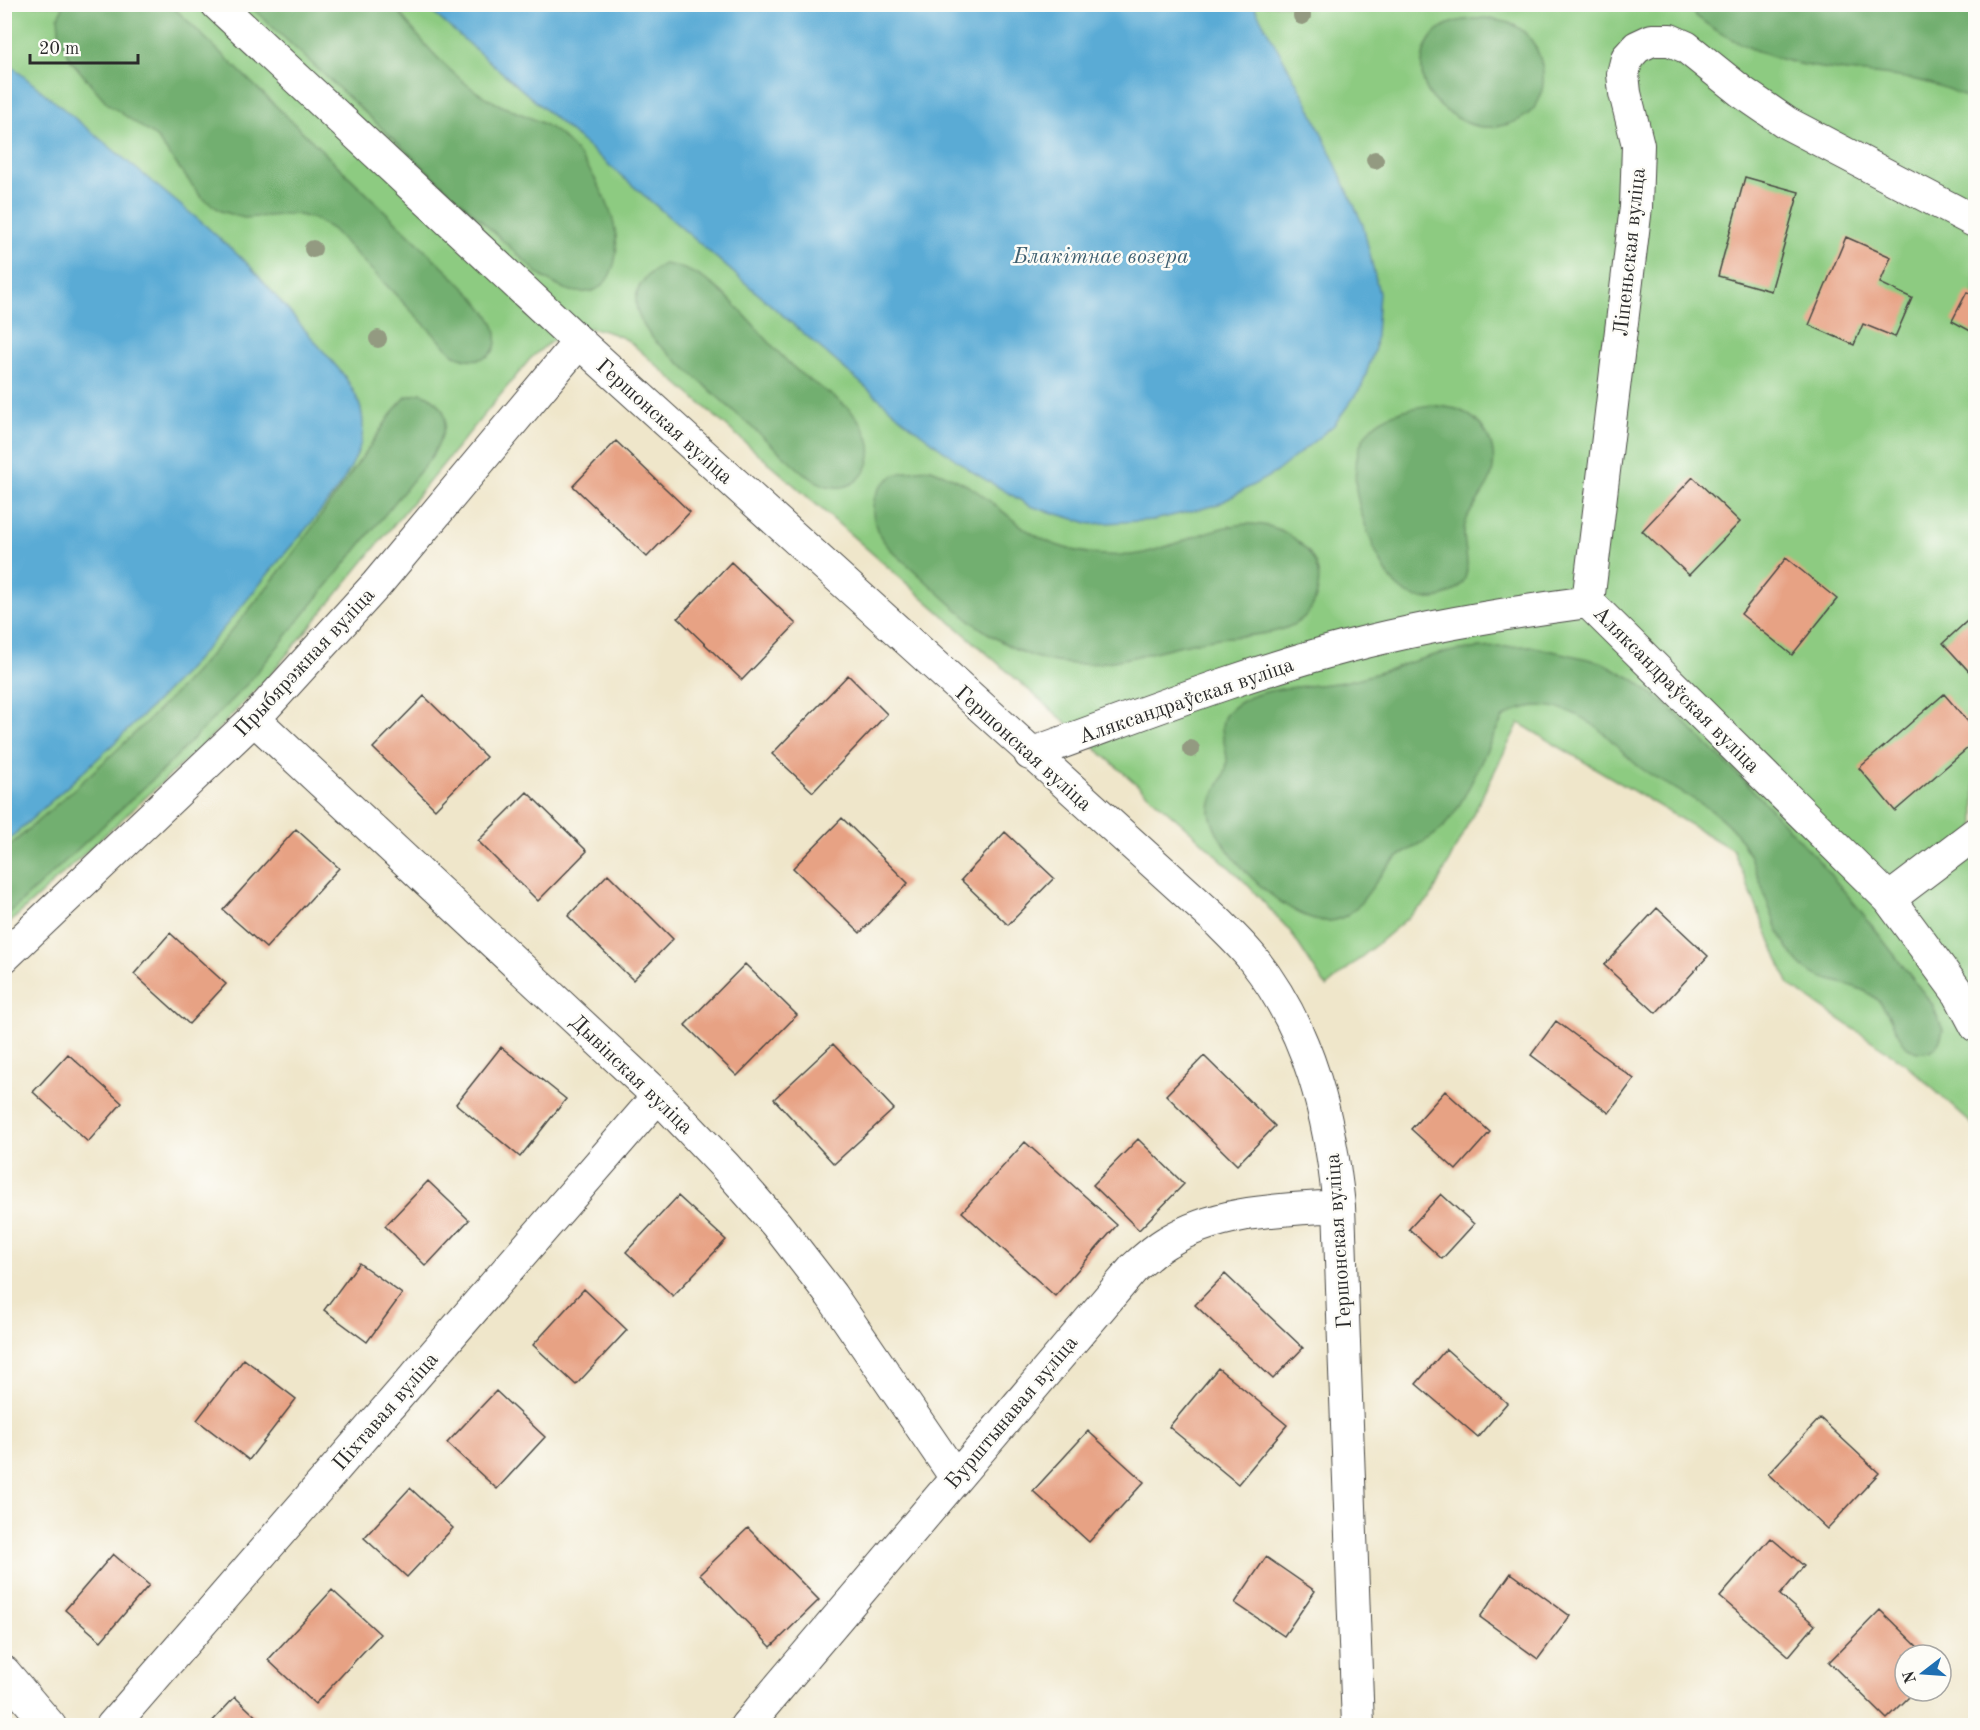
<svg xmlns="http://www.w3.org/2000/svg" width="1980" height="1730" viewBox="0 0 1980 1730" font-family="'Old Standard TT',serif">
	<rect width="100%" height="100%" fill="#fdfcf7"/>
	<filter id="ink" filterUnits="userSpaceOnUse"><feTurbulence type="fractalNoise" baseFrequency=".0167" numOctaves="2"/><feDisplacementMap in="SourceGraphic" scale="12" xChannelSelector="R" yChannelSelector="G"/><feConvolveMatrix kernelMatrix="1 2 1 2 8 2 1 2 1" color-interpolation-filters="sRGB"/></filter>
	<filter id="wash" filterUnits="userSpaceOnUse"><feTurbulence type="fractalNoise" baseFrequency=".008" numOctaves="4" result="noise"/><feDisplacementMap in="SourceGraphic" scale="24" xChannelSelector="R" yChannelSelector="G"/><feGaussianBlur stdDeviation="1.35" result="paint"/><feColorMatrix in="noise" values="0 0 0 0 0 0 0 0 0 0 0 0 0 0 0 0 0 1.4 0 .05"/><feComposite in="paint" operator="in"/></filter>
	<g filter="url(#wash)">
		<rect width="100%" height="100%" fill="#efe6ca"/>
		<path fill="#8dcb81" stroke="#5c7b56" stroke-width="1.5" d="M5 5H1975V1127L1906 1064 1789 985 1733 850 1519 723 1430 899 1326 987 1290 931 1245 882 1196 836 629 341C585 318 566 327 530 359L271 674 208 740 5 927Z"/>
		<path fill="#72af6f" stroke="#4e6d4d" stroke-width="1.5" d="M64 5H171L474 297C482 307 495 320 496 334 499 363 471 363 453 354L332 229 315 219 294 214 244 218 221 211 201 197 156 137 108 104 72 62 60 39 58 17Z
			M249 5H394C413 31 432 55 457 76 469 87 483 97 498 104 516 113 536 118 552 129 586 153 621 213 616 255 614 269 607 287 592 291 572 296 557 286 541 276Z
			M1684 5H1975V103C1928 72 1869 76 1815 67 1769 59 1718 39 1684 5Z
			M1486 18C1494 20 1502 21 1509 23 1538 34 1550 72 1539 100 1528 124 1490 133 1467 123 1456 118 1442 109 1434 100 1414 79 1419 38 1446 25 1459 19 1473 19 1486 18Z
			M664 264C725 272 756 337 800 373 825 393 856 405 868 437 877 461 860 490 834 487 821 486 811 478 801 471L656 342C630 313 626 285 664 264Z
			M421 393C457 407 446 433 430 459L249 682 165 768 5 917V850C73 790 142 731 203 663 274 585 335 498 394 410L406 397Z
			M1432 405C1440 407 1451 407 1459 410 1488 422 1500 452 1490 480 1484 494 1473 505 1467 519 1458 538 1474 564 1463 582 1458 590 1450 594 1441 597 1427 602 1410 598 1399 588 1380 572 1359 513 1356 489 1351 431 1377 411 1432 405Z
			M931 469C947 475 961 481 975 490 1003 509 1025 535 1059 546 1082 554 1115 558 1139 554 1196 543 1255 496 1305 548 1318 561 1322 579 1316 597 1304 638 1252 634 1219 638 1157 646 1098 678 1035 657 987 641 953 606 917 573 904 561 885 548 877 530 872 516 870 502 879 489 891 471 911 470 931 469Z
			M1530 646 1601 662 1633 679 1669 707 1746 783 1813 854 1860 910 1932 1004 1943 1030C1941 1039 1938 1048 1929 1051 1902 1060 1895 1022 1884 1008 1881 1002 1873 996 1868 993 1847 980 1819 983 1801 965 1768 931 1766 878 1740 839 1717 805 1675 792 1642 769 1630 761 1622 750 1612 741 1583 712 1540 692 1503 718 1484 750 1465 809 1438 832 1423 845 1403 850 1389 865 1373 882 1361 913 1336 920 1295 931 1214 851 1210 812 1209 793 1227 780 1227 761 1227 746 1216 726 1227 713 1253 684 1309 688 1343 682 1375 676 1404 663 1435 655 1465 647 1499 647 1530 646Z"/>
		<path fill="#5aabd5" stroke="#426b80" stroke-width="1.5" d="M424 5H1253L1308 103 1363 225 1379 293 1375 348 1362 386 1334 425 1275 473 1217 505 1154 520 1091 524 1030 506 971 471 906 422Z
			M4 60 206 226 249 265 343 374C357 395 366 411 362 437 355 477 308 526 282 557 253 592 225 628 195 661 136 726 70 784 5 843Z"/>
		<g id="blocks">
			<path fill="#e7a284" d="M1745 177 1799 192 1771 291 1718 276Z
				M1846 237 1891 257 1880 283 1912 298 1895 337 1863 324 1854 345 1809 325Z
				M1967 292 1976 296V334L1952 321Z
				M616 441 690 512 647 557 573 486Z
				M1693 477 1740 522 1689 575 1642 531Z
				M1786 558 1837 599 1792 655 1741 614Z
				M731 562 796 624 742 680 678 618Z
				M1976 613V679L1943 643Z
				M848 675 887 714 813 792 772 754Z
				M1944 694 1976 731V741L1895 811 1859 768Z
				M424 696 486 757 435 809 373 748Z
				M527 792 587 851 538 901 478 841Z
				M842 818 908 883 860 933 793 868Z
				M296 829 339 868 266 948 223 910Z
				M1005 832 1054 878 1008 925 961 880Z
				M608 874 673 939 633 980 568 916Z
				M1657 908 1708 956 1656 1013 1604 965Z
				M170 933 226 984 189 1024 134 974Z
				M745 964 797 1015 737 1076 685 1025Z
				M1556 1021 1634 1079 1609 1113 1531 1055Z
				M833 1044 894 1109 834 1164 774 1099Z
				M501 1047 566 1099 520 1157 456 1104Z
				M68 1054 122 1103 88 1142 33 1092Z
				M1204 1056 1275 1126 1237 1165 1166 1095Z
				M1445 1091 1490 1132 1456 1170 1411 1129Z
				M1138 1139 1184 1184 1139 1230 1093 1185Z
				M1025 1142 1117 1225 1055 1296 962 1212Z
				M428 1181 469 1220 426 1266 385 1226Z
				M1441 1194 1474 1224 1442 1259 1409 1229Z
				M678 1196 726 1240 673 1296 626 1252Z
				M359 1263 402 1294 367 1342 324 1310Z
				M1225 1274 1303 1348 1273 1379 1195 1305Z
				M584 1289 627 1330 576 1385 533 1345Z
				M1446 1349 1507 1403 1478 1437 1416 1384Z
				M244 1359 296 1399 249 1460 197 1420Z
				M1218 1368 1287 1425 1238 1484 1169 1427Z
				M496 1391 545 1437 497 1489 447 1443Z
				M1820 1418 1879 1473 1827 1529 1768 1474Z
				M1088 1431 1144 1482 1089 1542 1033 1491Z
				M410 1488 453 1528 407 1577 364 1538Z
				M748 1528 819 1600 771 1647 700 1574Z
				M1771 1538 1804 1566 1780 1595 1815 1625 1789 1656 1720 1597Z
				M113 1554 149 1585 101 1641 65 1610Z
				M1266 1557 1315 1591 1284 1636 1235 1603Z
				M1511 1573 1570 1616 1538 1659 1480 1617Z
				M332 1590 380 1634 315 1704 268 1660Z
				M1880 1610 1926 1655H1905V1691H1915L1887 1719 1829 1662Z
				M235 1697 266 1726H208Z"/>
		</g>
	</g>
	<g filter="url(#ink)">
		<use href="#blocks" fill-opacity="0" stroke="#484743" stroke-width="1.5"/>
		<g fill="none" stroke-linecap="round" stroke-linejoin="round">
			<defs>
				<path id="minor" d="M217 4 579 342 1215 919C1228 932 1242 945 1253 959 1310 1031 1330 1117 1339 1206L1358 1726
					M1588 602 1636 207 1638 145 1625 93 1623 74 1627 58 1637 47 1652 40H1670L1686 47 1742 92 1787 123 1976 222
					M254 719 658 1096 725 1166 776 1224 831 1295 956 1478
					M1030 754C1134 717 1239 675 1346 647 1426 626 1506 613 1588 602L1889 899 1959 994 1976 1026
					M1889 899 1976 833
					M4 957 254 719 377 584 579 342
					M4 1672 50 1726
					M112 1726 658 1096
					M746 1726 1134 1268C1144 1259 1155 1249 1167 1242 1219 1210 1281 1210 1339 1206"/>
			</defs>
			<use href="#minor" stroke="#484743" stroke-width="34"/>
			<path stroke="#484743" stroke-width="4" stroke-dasharray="4.5 4.5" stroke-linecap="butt" d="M1628 4 1631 12"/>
			<use href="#minor" stroke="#fff" stroke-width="32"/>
		</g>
		<g fill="#939a81">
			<circle cx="1302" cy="16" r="9"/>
			<circle cx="1375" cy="160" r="9"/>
			<circle cx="313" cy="249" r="9"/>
			<circle cx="378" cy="339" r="9"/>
			<circle cx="1191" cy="749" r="9"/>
		</g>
	</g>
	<g text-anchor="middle" stroke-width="5" stroke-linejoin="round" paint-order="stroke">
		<g font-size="21" fill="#2b2b2b" stroke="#fdfcf7">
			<text transform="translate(1629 252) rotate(-84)" y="7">Ліпеньская вуліца</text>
			<text transform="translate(665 421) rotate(42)" y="7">Гершонская вуліца</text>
			<text transform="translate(304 662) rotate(-47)" y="7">Прыбярэжная вуліца</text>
			<text transform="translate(1677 689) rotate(45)" y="7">Аляксандраўская вуліца</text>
			<text transform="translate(1186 700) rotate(-19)" y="7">Аляксандраўская вуліца</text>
			<text transform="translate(1024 748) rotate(42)" y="7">Гершонская вуліца</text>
			<text transform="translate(632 1074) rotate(44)" y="7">Дывінская вуліца</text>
			<text transform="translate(1338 1241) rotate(-94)" y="7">Гершонская вуліца</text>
			<text transform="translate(385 1411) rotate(-49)" y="7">Піхтавая вуліца</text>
			<text transform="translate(1011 1412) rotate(-50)" y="7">Бурштынавая вуліца</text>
		</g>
		<g font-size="22" font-style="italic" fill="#3e5e6f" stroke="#fdfcf7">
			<text x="1101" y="263">Блакітнае возера</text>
		</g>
	</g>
	<rect width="1980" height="1730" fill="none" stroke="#fdfcf7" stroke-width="24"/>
	<g transform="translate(1923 1673) rotate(253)"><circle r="28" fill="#fdfcf7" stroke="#a9a8a5" stroke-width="1.5"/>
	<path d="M0-4.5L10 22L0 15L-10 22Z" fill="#1f6fb2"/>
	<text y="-9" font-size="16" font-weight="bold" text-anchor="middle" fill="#2b2b2b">N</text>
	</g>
	<path d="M30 54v9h108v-9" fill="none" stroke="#2b2b2b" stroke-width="3"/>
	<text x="39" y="54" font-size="18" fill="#2b2b2b" stroke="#fdfcf7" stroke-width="4.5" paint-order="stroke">20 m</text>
</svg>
